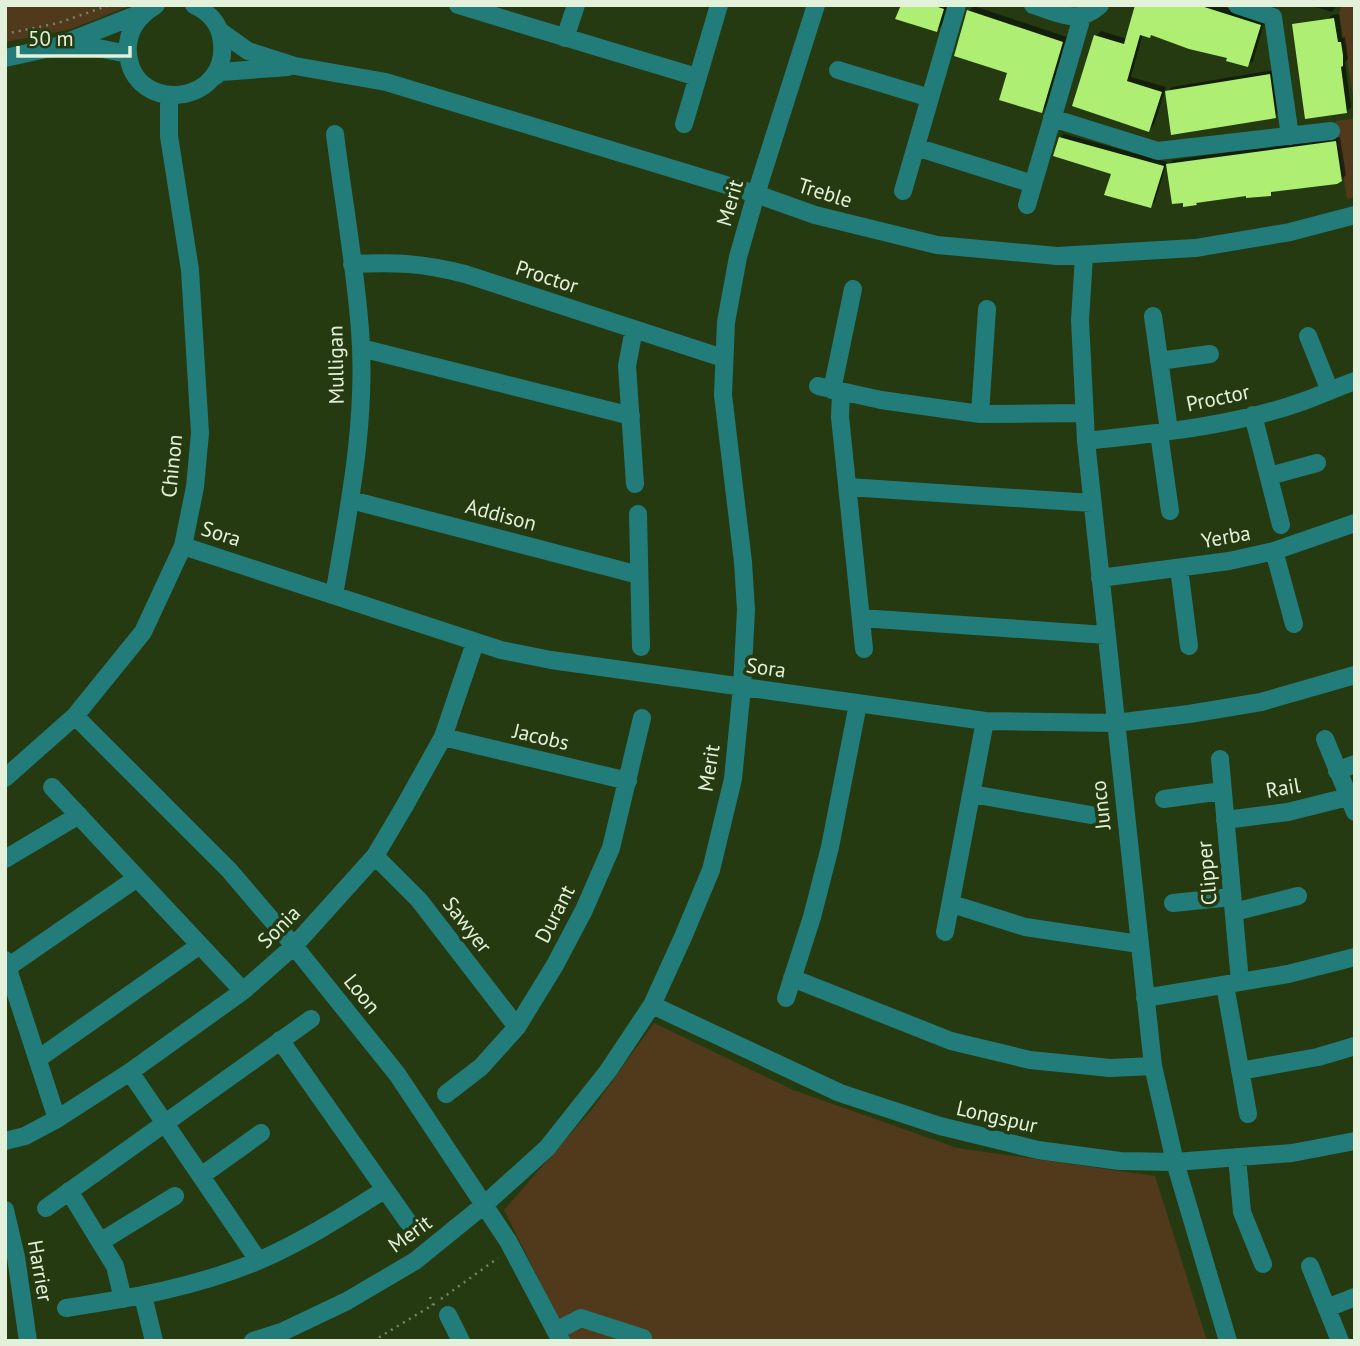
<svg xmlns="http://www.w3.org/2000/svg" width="1360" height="1346" viewBox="0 0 1360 1346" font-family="'PT Sans',sans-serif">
	<rect width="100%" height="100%" fill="#263a11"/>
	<path fill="#513a1c" d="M5 5H132L68 30 5 42Z
		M1342 5H1355V107L1339 13Z
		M1355 115V197L1347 199 1335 121 1352 119Z
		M654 1023 793 1090 957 1148 1155 1176 1207 1341H570L504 1210 593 1108Z"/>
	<path fill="#0007" d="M903 5H949L944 23 937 30Z
		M1137 5H1218L1265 20 1253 61 1248 65 1229 57 1152 33 1143 34 1131 77 1166 87 1154 125 1149 130 1096 36 1101 31 1127 39Z
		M1308 5H1337L1332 12Z
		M974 6 1067 37 1047 106 1041 111 1009 71 969 11Z
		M1339 14 1342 38 1345 37 1347 49 1348 59 1345 62 1351 107 1346 112 1326 20 1332 15Z
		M1274 70 1280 111 1275 116 1167 92 1172 87Z
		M1064 134 1167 162 1155 202 1150 206 1113 172 1060 138Z
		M1340 137 1346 175 1341 180 1275 190 1271 194H1248L1198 201 1196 204 1168 165 1173 160Z"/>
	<path fill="#aeee72" d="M901 5H932L944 9 937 32 895 19Z
		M1135 5H1198L1261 25 1248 67 1226 61 1227 58 1189 49 1151 35 1150 38 1140 35 1127 81 1162 92 1149 132 1072 106 1094 35 1124 44Z
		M967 10 1063 42 1042 113 999 100 1007 73 954 56Z
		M1334 18 1338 42H1341L1343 55V66L1341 67 1347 113 1305 119 1292 24Z
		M1270 74 1276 118 1171 135 1165 91Z
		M1059 137 1164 166 1151 208 1104 195 1111 174 1053 156Z
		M1336 141 1342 181 1337 184 1271 192V196L1246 198V196L1196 203 1197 205 1183 207V203L1172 204 1166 164Z"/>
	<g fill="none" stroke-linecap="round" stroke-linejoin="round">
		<path stroke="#758664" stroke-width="2.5" stroke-dasharray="2 5" stroke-linecap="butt" d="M5 34 58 23 110 5
			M430 1297 433 1305
			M441 1299 498 1258
			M323 1341V1340
			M373 1341 436 1303"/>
		<path stroke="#227d7a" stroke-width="18" d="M156 5C138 16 126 32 128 53 133 117 235 105 221 36 218 22 207 11 194 5
			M458 5 697 77
			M1033 5C1059 13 1077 26 1100 5
			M1237 5 1273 17 1290 136
			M220 31 248 51 295 66 386 82 756 194 815 215 937 245 1057 256 1195 248 1290 232 1355 215
			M565 38 576 5
			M66 48H98L128 54
			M5 58 55 47 144 12
			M838 70 930 98
			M214 77 221 72 288 67
			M1052 118 1158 151 1331 131
			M684 124 719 5
			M916 147 1033 184
			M903 191 957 5
			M1027 205 1082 17
			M1084 256 1080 320 1086 441 1153 1066 1175 1162 1228 1341
			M352 264C396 262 422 263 465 274L723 358
			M1153 316 1169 431
			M634 329 627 366 635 484
			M1308 336 1330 391
			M361 348 631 416
			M1159 361 1210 354
			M818 386 881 400 980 414 1084 413
			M832 390 853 289
			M841 392 840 417 864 649
			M980 414 987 309
			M1253 415 1281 525
			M1159 433 1170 511
			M1086 441C1159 433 1235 426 1304 401 1321 395 1338 387 1355 381
			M1269 476 1317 463
			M848 487 1092 503
			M351 500 639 575
			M638 514 641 647
			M183 546 501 650 551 660 985 721 1115 723 1189 714 1261 702 1355 675
			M1274 551 1294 624
			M1179 568 1189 646
			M1100 578 1229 561 1274 551 1355 523
			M334 595C349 508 367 419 360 330 355 264 343 199 335 134
			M861 618 1106 635
			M75 716 229 870 294 946 397 1074 508 1241 561 1341
			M443 737 628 781
			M1325 739 1355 812
			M1220 759 1240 982
			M1337 771 1355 764
			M5 778 75 716 143 632 183 546 195 487 200 433 190 270 169 136V96
			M52 787 243 991
			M972 794 1091 815
			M1164 799 1222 791
			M1225 820 1288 812 1348 797
			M375 856 419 900 517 1027
			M5 859 79 815
			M1173 903 1232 897
			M952 904 1025 927 1139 944
			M1234 912 1298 896
			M945 932 985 721
			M5 960 57 1119
			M8 967 137 878
			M792 978 951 1041 1030 1060 1110 1068 1153 1066
			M1225 985 1248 1114
			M786 998 812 917 830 847 858 704
			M1145 998 1288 974 1355 957
			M652 1005 840 1093 940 1126 1038 1150 1120 1161 1175 1162 1292 1153 1355 1141
			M280 1040 408 1222
			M38 1059 200 945
			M1240 1071 1318 1057 1355 1046
			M130 1072 258 1260
			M446 1094 481 1067 517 1027 555 965 584 910 611 848 642 718
			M5 1141 25 1136 57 1119 130 1072 243 991 294 946 375 856 404 807 443 737 475 643
			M1237 1157 1242 1212 1263 1264
			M201 1176 261 1133
			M69 1191 115 1266 123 1299
			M46 1208 311 1019
			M5 1210 16 1257 28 1341
			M100 1242 175 1196
			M1310 1266 1340 1341
			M143 1296 154 1341
			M66 1308C132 1298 196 1287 258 1261 302 1242 343 1216 384 1190
			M1327 1308 1355 1297
			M448 1315 461 1341
			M556 1331 581 1318 643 1338 642 1341
			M253 1341 284 1331 347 1301 415 1261 484 1205 547 1148 608 1071 652 1005 683 937 711 870 733 779 742 687 746 610 743 562 723 395 726 322 738 257 756 194 816 5"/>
	</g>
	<g text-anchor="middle" stroke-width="7" stroke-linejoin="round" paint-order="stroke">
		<g font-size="21" fill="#e4f1da" stroke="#263a11">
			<text transform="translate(825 193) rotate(17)" y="7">Treble</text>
			<text transform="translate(730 203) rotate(-74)" y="7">Merit</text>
			<text transform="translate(547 277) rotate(18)" y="7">Proctor</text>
			<text transform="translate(336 365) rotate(-91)" y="7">Mulligan</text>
			<text transform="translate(1218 398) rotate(-12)" y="7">Proctor</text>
			<text transform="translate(172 466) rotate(-84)" y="7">Chinon</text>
			<text transform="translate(501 515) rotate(15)" y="7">Addison</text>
			<text transform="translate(221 534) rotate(18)" y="7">Sora</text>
			<text transform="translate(1226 537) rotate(-10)" y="7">Yerba</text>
			<text transform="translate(766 668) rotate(8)" y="7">Sora</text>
			<text transform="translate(541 737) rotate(13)" y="7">Jacobs</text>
			<text transform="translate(709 768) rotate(-81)" y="7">Merit</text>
			<text transform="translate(1283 788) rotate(-10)" y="7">Rail</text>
			<text transform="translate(1101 805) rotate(-96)" y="7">Junco</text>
			<text transform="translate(1207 873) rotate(-95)" y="7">Clipper</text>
			<text transform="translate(555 914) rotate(-63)" y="7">Durant</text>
			<text transform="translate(467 925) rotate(52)" y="7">Sawyer</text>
			<text transform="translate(279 927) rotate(-45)" y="7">Sonia</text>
			<text transform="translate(362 994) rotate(51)" y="7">Loon</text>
			<text transform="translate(997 1117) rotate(13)" y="7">Longspur</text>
			<text transform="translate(410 1234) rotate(-36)" y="7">Merit</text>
			<text transform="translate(40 1271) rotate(80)" y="7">Harrier</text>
		</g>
	</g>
	<rect width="1360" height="1346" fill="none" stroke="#e4f1da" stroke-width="14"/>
	<path d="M18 46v10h112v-10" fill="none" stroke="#e4f1da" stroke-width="3.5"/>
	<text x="28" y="46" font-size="21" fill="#e4f1da" stroke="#263a11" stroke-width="5" paint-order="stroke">50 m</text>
</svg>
